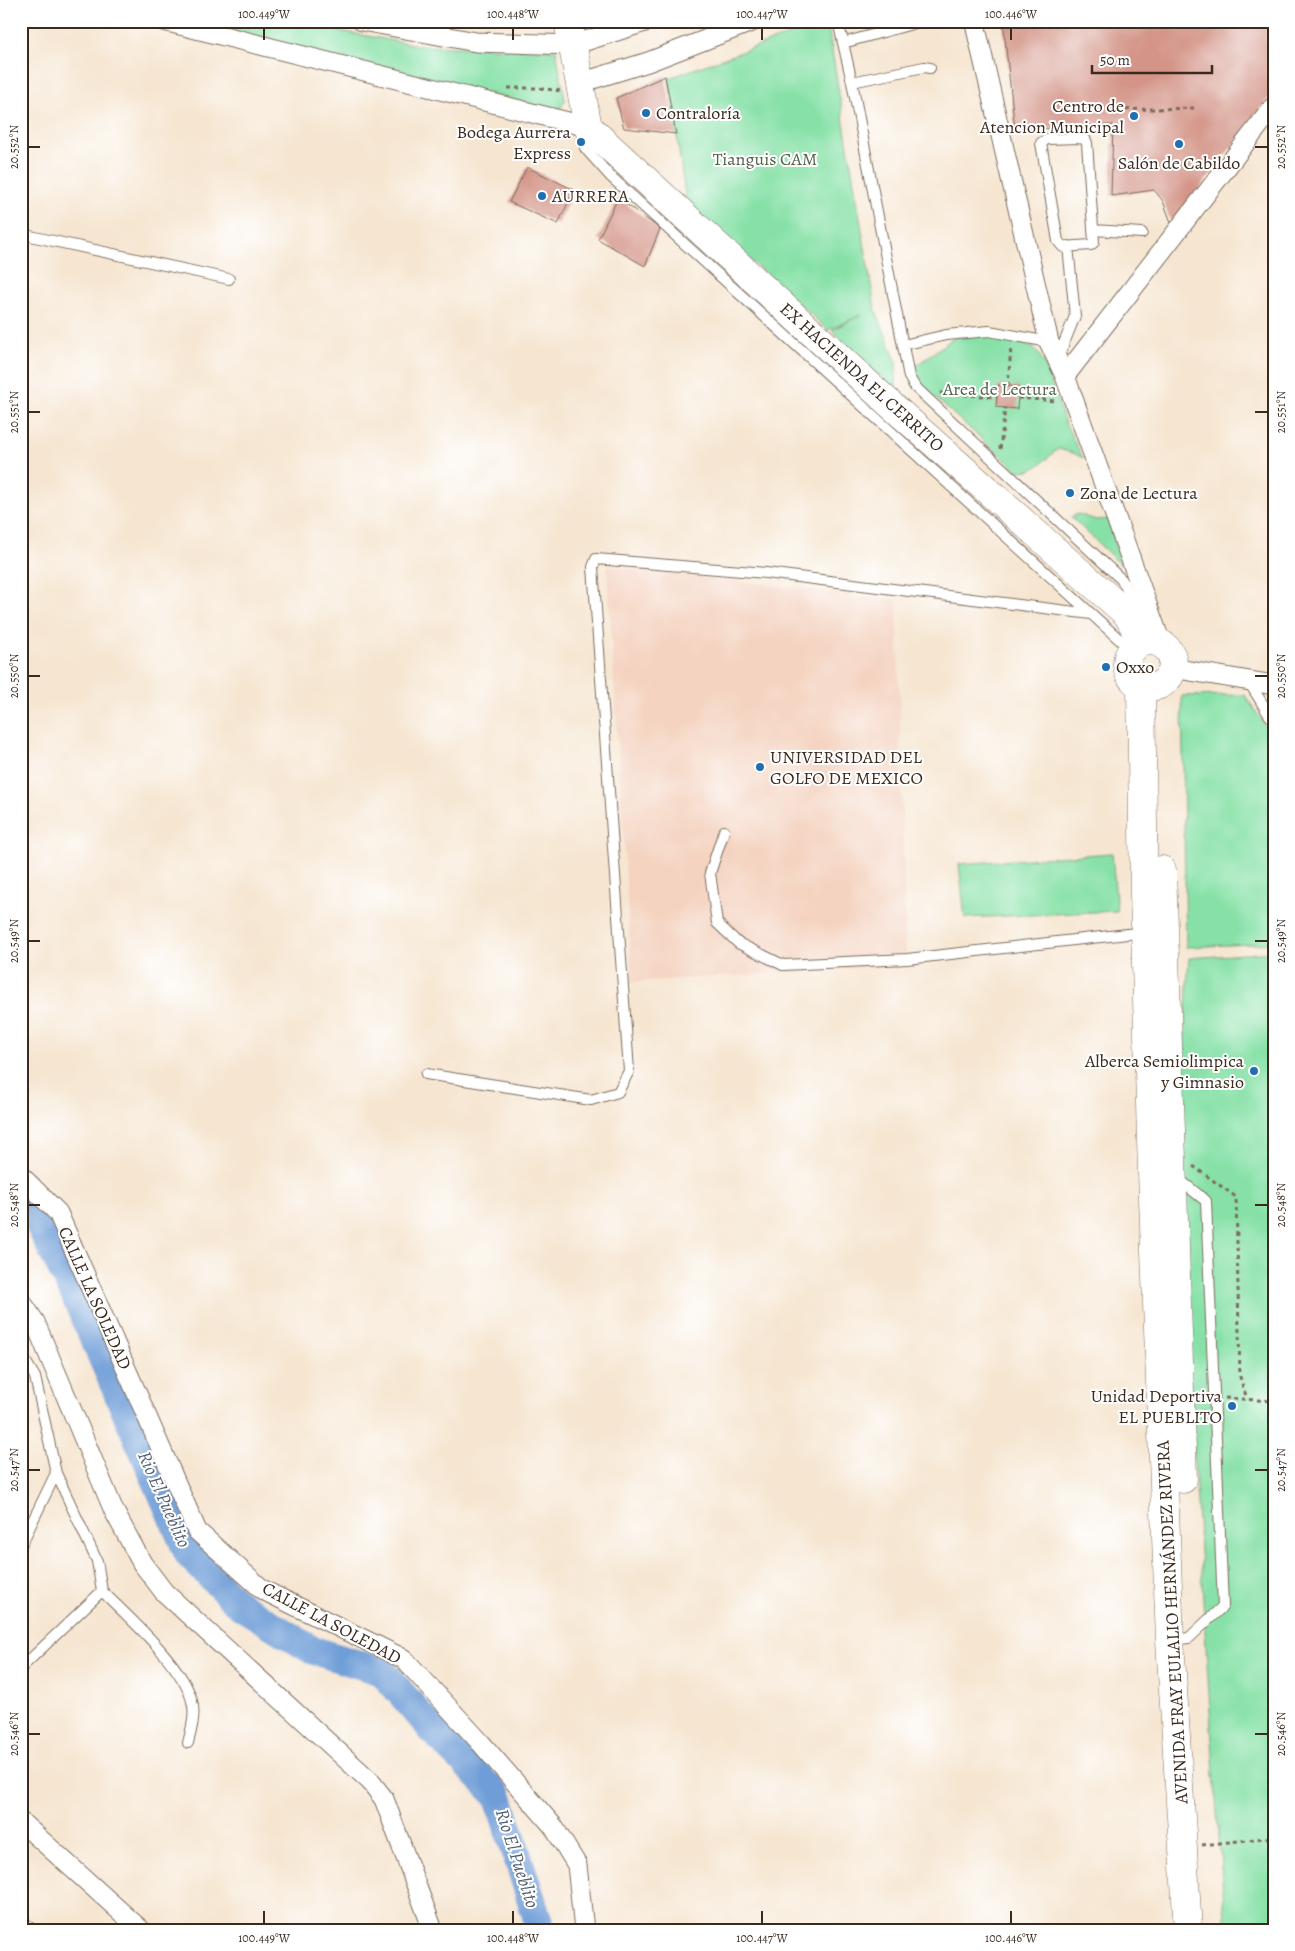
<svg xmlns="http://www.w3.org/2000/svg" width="1295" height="1951" viewBox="0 0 1295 1951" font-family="Alegreya,serif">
	<rect width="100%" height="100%" fill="#fff"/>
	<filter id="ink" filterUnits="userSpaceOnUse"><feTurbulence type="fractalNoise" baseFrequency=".02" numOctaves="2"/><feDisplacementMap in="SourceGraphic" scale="10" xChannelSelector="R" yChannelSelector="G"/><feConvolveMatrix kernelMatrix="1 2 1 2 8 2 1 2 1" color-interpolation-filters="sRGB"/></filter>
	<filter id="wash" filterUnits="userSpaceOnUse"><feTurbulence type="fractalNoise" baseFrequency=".0096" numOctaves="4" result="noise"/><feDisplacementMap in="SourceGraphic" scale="20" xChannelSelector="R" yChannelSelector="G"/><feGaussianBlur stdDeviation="1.12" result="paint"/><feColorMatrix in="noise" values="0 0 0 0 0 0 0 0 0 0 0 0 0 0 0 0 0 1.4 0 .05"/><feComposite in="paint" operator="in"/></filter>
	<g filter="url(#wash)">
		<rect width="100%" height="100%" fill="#f6e6d1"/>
		<path fill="#f4d3c0" d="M607 566 897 600 906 965 632 982Z"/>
		<path fill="#87e1a7" stroke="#618662" d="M188 21H284L423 46 556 50 565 100 559 111Z
			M827 21 875 308 896 361V392L832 330 861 315 828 330 686 202 669 78Z
			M984 335 1004 338 1034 348 1044 362 1065 423 1083 458 1073 453 1058 449 1038 466 1030 470 1018 471 916 381 914 367 955 337Z
			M1078 514 1096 520 1108 519 1121 565 1071 517Z
			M1245 695 1270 733 1274 734V943L1186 947 1182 696Z
			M1112 853 1117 911 965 918 959 864Z
			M1274 952V1930H1226L1214 1773 1176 1172 1189 958Z"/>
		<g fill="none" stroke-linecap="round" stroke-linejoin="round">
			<path stroke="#6e9dd7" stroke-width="29" d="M21 1203 35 1216 73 1291 189 1555 238 1604 312 1650 383 1672 434 1732 498 1796 541 1930"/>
		</g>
		<g id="blocks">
			<path fill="#d49588" d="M1003 21H1274V91L1172 225 1163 201 1154 190 1111 196 1113 125 1015 130Z
				M665 76 676 134 624 128 616 98Z
				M527 167 574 190 558 224 509 202Z
				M618 198 660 229 645 266 598 239Z
				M998 385 1019 387 1017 409 996 407Z"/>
		</g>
	</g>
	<g filter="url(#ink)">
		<use href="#blocks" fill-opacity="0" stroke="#7c6c5d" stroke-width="1"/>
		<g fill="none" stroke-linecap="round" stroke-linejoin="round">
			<defs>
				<path id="lane" d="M838 21 852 82 909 377 915 387 1122 580 1139 612
					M843 43 923 21
					M852 82 924 67 930 68
					M587 131 585 148 610 176 1131 650
					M1078 138 1085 139 1087 143 1094 242 1091 245 1063 247 1058 241 1041 143 1047 139Z
					M1093 230 1142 233
					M21 234 229 279
					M903 345 946 335 989 331 1049 342
					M1058 358 1075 316 1068 246
					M1249 682 1270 716H1274
					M724 831 710 873 717 923 738 943 783 965 907 959 1145 932
					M426 1074 591 1100 618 1092 629 1071 593 567 596 559 766 573 1091 614
					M21 1359 26 1362 35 1377 56 1473 97 1561 102 1591
					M21 1545 56 1473
					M1171 1640 1189 1638 1223 1606 1206 1201 1176 1177
					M21 1668 102 1591C129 1618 183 1665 192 1701 196 1715 191 1730 188 1743"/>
				<path id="street" d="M164 21 588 127
					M362 21 476 42 573 45 648 21
					M975 24 1049 342 1065 376 1161 643
					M580 83 648 62 754 21
					M1065 376 1274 106
					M1172 668 1274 685
					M21 1176 58 1213 197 1531 263 1590 404 1659 480 1742 553 1826 577 1865 584 1930
					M21 1301 35 1322 114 1511 142 1563 164 1592 370 1781 384 1799 433 1930
					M21 1822 141 1930
					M21 1925 26 1930"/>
				<path id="secondary" d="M568 21 588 127 891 405 1128 615 1134 627 1139 643
					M1127 664a23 23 0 1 1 46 0a23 23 0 1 1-46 0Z
					M1141 685 1144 894 1152 1173 1170 1640 1188 1930
					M1162 870 1183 1479"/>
			</defs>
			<use href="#lane" stroke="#7c6c5d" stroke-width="12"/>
			<use href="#street" stroke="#7c6c5d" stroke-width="21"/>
			<use href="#secondary" stroke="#7c6c5d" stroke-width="29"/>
			<path stroke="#7c6c5d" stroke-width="3" stroke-dasharray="4 4" stroke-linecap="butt" d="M508 88H539L561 91
				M1110 110 1197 108
				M1008 386 1011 347
				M940 393 997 397
				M1018 398 1057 401
				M1000 449 1005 408
				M1193 1166 1236 1197 1240 1377 1247 1399
				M1225 1398 1274 1401
				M1202 1845 1274 1837"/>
			<use href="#lane" stroke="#fff" stroke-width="10"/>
			<use href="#street" stroke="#fff" stroke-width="19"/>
			<use href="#secondary" stroke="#fff" stroke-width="28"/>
		</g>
	</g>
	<path fill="none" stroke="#3b2a1e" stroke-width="2" d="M264 28V40M513 28V40M762 28V40M1011 28V40M28 147H40M1255 147H1268M28 412H40M1255 412H1268M28 676H40M1255 676H1268M28 941H40M1255 941H1268M28 1205H40M1255 1205H1268M28 1470H40M1255 1470H1268M28 1734H40M1255 1734H1268M264 1911V1924M513 1911V1924M762 1911V1924M1011 1911V1924"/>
	<g fill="#1f6fb2" stroke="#fff" stroke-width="2">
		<circle cx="646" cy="113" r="5"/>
		<circle cx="1134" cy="116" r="5"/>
		<circle cx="581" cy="142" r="5"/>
		<circle cx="1179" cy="144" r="5"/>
		<circle cx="542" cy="196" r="5"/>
		<circle cx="1070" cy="493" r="5"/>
		<circle cx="1106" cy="667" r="5"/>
		<circle cx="760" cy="767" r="5"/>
		<circle cx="1254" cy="1071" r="5"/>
		<circle cx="1232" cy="1406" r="5"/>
	</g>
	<g text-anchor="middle" stroke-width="4" stroke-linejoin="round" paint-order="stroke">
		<g font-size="18" fill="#3b2a1e" stroke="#fff" text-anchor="start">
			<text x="1124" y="112" text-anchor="end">Centro de<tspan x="1124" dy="21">Atencion Municipal</tspan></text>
			<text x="656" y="119">Contraloría</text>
			<text x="571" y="138" text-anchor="end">Bodega Aurrera<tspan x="571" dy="21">Express</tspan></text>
			<text x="1179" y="169" text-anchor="middle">Salón de Cabildo</text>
			<text x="552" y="202">AURRERA</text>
			<text x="1080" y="499">Zona de Lectura</text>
			<text x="1116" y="673">Oxxo</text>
			<text x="770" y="763">UNIVERSIDAD DEL<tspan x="770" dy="21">GOLFO DE MEXICO</tspan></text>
			<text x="1244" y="1067" text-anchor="end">Alberca Semiolimpica<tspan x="1244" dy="21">y Gimnasio</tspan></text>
			<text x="1222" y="1402" text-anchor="end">Unidad Deportiva<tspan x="1222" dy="21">EL PUEBLITO</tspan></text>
		</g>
		<g font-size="18" fill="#526147" stroke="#fff">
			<text x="765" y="165">Tianguis CAM</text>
			<text x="1000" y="395">Area de Lectura</text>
		</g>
		<g font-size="18" fill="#3b2a1e" stroke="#fff">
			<text transform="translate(862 377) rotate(42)" y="6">EX HACIENDA EL CERRITO</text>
			<text transform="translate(95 1298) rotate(66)" y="6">CALLE LA SOLEDAD</text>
			<text transform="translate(1172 1622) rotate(-93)" y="6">AVENIDA FRAY EULALIO HERNÁNDEZ RIVERA</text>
			<text transform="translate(332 1623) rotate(28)" y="6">CALLE LA SOLEDAD</text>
		</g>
		<g font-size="19" font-style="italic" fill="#525e71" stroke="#fff">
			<text transform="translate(165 1499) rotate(66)" y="7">Rio El Pueblito</text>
			<text transform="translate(518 1858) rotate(72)" y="7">Rio El Pueblito</text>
		</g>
	</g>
	<rect width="1295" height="1951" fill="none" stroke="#fff" stroke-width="55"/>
	<path d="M1092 65v8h120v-8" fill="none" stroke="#3b2a1e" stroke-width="2.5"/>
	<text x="1100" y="65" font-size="15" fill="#3b2a1e" stroke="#ffffff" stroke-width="4" paint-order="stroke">50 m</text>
	<rect x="28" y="28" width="1240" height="1896" fill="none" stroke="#3b2a1e" stroke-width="2"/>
	<g font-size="12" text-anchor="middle" fill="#3b2a1e">
		<text x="264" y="18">100.449°W</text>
		<text x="513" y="18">100.448°W</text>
		<text x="762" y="18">100.447°W</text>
		<text x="1011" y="18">100.446°W</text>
		<text transform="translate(14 147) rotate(-90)" y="4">20.552°N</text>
		<text transform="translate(1281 147) rotate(-90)" y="4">20.552°N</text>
		<text transform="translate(14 412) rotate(-90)" y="4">20.551°N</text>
		<text transform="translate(1281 412) rotate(-90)" y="4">20.551°N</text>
		<text transform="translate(14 676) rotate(-90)" y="4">20.550°N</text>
		<text transform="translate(1281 676) rotate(-90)" y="4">20.550°N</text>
		<text transform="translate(14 941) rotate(-90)" y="4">20.549°N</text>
		<text transform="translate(1281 941) rotate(-90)" y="4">20.549°N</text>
		<text transform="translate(14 1205) rotate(-90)" y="4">20.548°N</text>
		<text transform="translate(1281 1205) rotate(-90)" y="4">20.548°N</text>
		<text transform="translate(14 1470) rotate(-90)" y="4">20.547°N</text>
		<text transform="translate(1281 1470) rotate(-90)" y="4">20.547°N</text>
		<text transform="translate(14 1734) rotate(-90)" y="4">20.546°N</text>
		<text transform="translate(1281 1734) rotate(-90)" y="4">20.546°N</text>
		<text x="264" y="1942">100.449°W</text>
		<text x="513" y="1942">100.448°W</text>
		<text x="762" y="1942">100.447°W</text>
		<text x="1011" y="1942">100.446°W</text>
	</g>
</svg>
